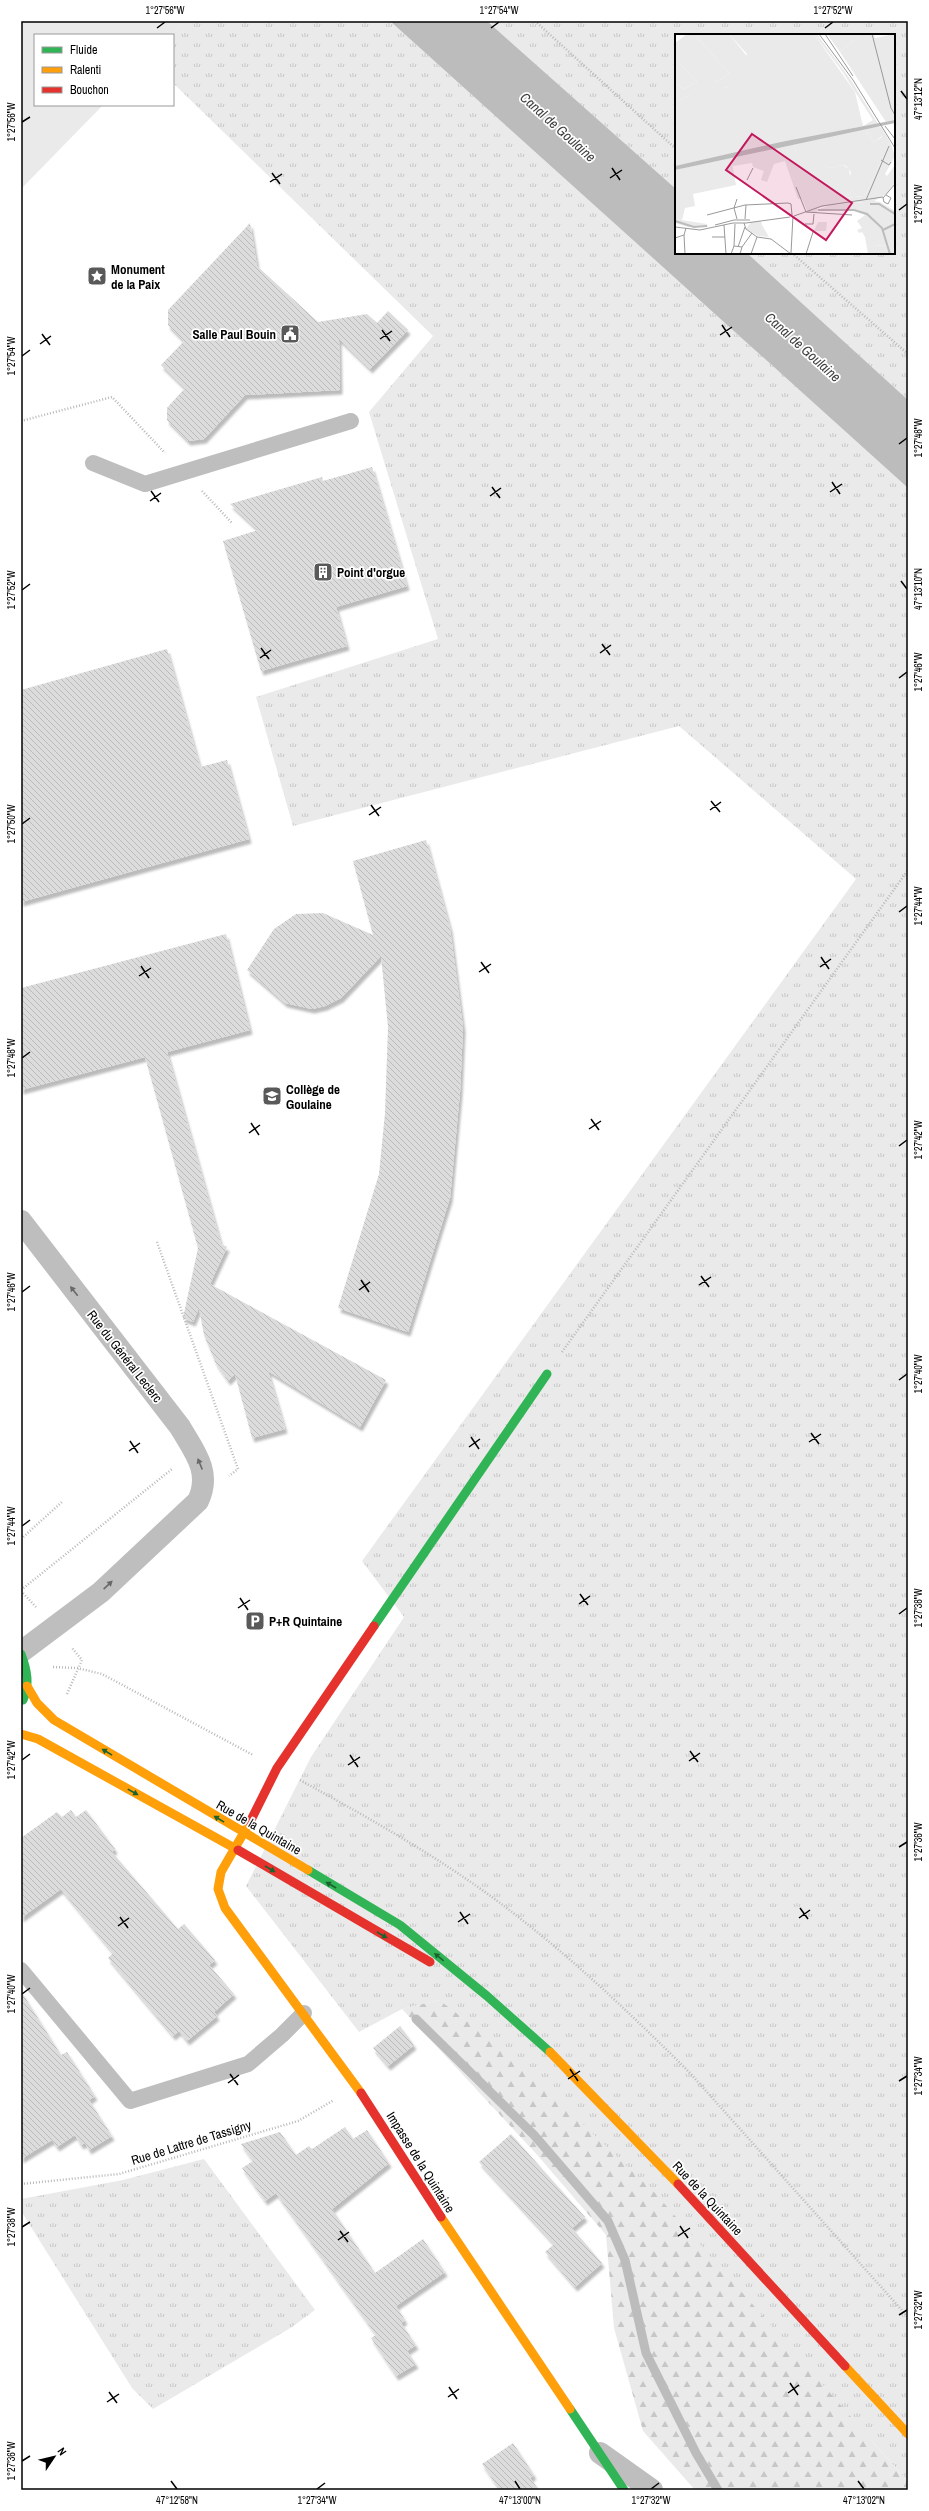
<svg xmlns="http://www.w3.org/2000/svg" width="929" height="2511" viewBox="0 0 929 2511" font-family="'Archivo Narrow',sans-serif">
	<defs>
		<pattern id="grass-tufts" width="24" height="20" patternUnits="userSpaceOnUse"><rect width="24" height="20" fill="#eaeaea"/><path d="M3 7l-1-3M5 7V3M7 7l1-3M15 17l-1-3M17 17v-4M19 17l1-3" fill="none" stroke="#c7c7c7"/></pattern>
		<pattern id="forest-firs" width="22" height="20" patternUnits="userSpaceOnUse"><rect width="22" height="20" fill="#eaeaea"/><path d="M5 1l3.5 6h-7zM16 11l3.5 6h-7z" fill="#c7c7c7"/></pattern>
		<pattern id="building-back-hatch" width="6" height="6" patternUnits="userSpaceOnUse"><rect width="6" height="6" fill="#dcdcdc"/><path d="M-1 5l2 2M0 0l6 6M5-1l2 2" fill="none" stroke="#bbb"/></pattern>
		<filter id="shadow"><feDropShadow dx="2.5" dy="4.5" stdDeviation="1" flood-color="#0004"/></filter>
	</defs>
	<rect width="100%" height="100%" fill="#fff"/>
	<path fill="url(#grass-tufts)" d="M185 21H390L908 488V2482L874 2443 439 2000 402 2009 359 2032 246 1886 311 1757 404 1617 362 1561 856 879 679 726 293 826 256 697 438 639 369 412 433 336 173 83V35H171Z
		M487 21H908V400L747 253H894V35H676V189Z
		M204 2159 315 2310 292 2327 153 2409 132 2388 21 2211V2199L123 2180Z"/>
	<path fill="url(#forest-firs)" d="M439 2000 505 2050 655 2193 908 2482V2490H695L643 2431 614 2328 606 2235 539 2157 402 2009Z"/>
	<path fill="#eaeaea" d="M21 21H185L171 35H35V105H103L21 189Z"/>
	<path fill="#bcbcbc" d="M390 21H487L676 189V253H747L908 400V488Z"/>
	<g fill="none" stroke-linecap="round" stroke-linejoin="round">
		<path stroke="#bcbcbc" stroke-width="9" d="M416 2019 534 2135 608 2221 625 2260 646 2353 696 2453 718 2490"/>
	</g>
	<path fill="url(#building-back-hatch)" filter="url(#shadow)" d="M250 223 257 266 318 322 367 314 377 323 388 311 408 330 370 369 339 339 340 390 245 395 204 439 188 441 167 420V408L185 388 161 365 184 341 168 325V310Z
		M372 467 407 586 336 607 347 646 261 671 223 541 258 530 230 504 322 477 323 481Z
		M167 649 200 767 227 760 249 839 21 902V690Z
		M426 840 450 928 463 1028 460 1092 450 1198 408 1332 338 1308 379 1174 385 1113 388 1027 381 956 341 998 325 1006 312 1009 285 1003 247 970 274 929 296 914 323 913 373 935 353 861Z
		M226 934 250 1030 167 1052 221 1244 227 1247 210 1284 386 1380 360 1427 268 1371 285 1429 252 1438 235 1374 228 1381 216 1364 204 1335 199 1308 193 1322 183 1318 198 1248 145 1057 21 1090V988Z
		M71 1810 76 1817 86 1810 115 1849 112 1852 178 1929 184 1924 215 1960 209 1965 234 1994 214 2012 217 2016 187 2041 179 2031 173 2036 108 1958 113 1953 61 1889 21 1918V1838L57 1812 62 1817Z
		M21 1991 61 2055 67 2052 95 2096 89 2100 112 2136 89 2150 85 2143 81 2145 75 2135 57 2147 52 2140 21 2159Z
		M400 2026 414 2045 388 2066 373 2048Z
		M345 2127 353 2139 367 2130 389 2163 332 2209 375 2273 423 2239 445 2272 396 2306 405 2320 401 2323 416 2345 407 2351 416 2364 396 2376 371 2338 376 2335 276 2193 265 2201 242 2168 253 2161 241 2144 280 2132 296 2155 309 2146 312 2149Z
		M511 2134 585 2217 572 2228 602 2263 575 2287 545 2252 554 2244 479 2162Z
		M513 2443 534 2475 530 2478 539 2490H500L482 2464Z"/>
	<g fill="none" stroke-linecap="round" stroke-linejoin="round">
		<path stroke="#b8b8b8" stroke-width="2.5" stroke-dasharray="1 2" stroke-linecap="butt" d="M535 21 676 149
			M792 253 908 354
			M21 421 112 397 165 453
			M202 491 232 523
			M157 1242 238 1469 229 1476
			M562 1352 908 870
			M21 1539 63 1501
			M21 1590 172 1469
			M21 1591 36 1607
			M53 1667 77 1668 102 1674 253 1755
			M67 1694 82 1660 72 1648
			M300 1780C367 1817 435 1855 496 1900 566 1952 629 2012 690 2073L908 2317
			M21 2184 119 2174 298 2121 334 2100"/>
		<path stroke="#bebebe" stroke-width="16" d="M93 463 145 484 351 421
			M21 1970 130 2101 248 2064 282 2035 304 2013"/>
		<path stroke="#bebebe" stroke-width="22" d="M21 1221 180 1427C194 1451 212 1472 198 1501L101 1592 21 1652
			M600 2453 652 2490"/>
		<path stroke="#30b455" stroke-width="9" d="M374 1626 547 1374
			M21 1654C27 1670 30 1684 23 1700
			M308 1870 400 1925 487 1996 550 2052
			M570 2409 624 2490"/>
		<path stroke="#ff9f0a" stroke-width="9" d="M27 1686 37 1703 54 1720 308 1870
			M21 1734 38 1739 238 1850
			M250 1822 221 1872 218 1889 225 1908 361 2093
			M550 2052 678 2184
			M441 2217 570 2409
			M845 2366 908 2434"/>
		<path stroke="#e5322d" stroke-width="9" d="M250 1822 277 1768 374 1626
			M238 1850 430 1962
			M361 2093 441 2217
			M678 2184 845 2366"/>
	</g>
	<defs><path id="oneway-solid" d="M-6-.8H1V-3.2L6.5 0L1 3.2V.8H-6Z"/></defs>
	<g fill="#686868">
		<use href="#oneway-solid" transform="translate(74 1291) rotate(-128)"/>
		<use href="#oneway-solid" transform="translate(200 1464) rotate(-112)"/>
		<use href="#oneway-solid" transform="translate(108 1585) rotate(-43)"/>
	</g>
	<g fill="#1a632f">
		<use href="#oneway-solid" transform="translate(107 1752) rotate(-149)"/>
		<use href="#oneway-solid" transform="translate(133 1792) rotate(29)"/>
		<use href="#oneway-solid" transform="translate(219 1819) rotate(-149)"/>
		<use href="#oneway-solid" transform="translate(270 1869) rotate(31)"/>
		<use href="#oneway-solid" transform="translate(331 1885) rotate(-150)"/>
		<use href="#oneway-solid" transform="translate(382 1935) rotate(31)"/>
		<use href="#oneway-solid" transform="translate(439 1957) rotate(-141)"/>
	</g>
	<path fill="none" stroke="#000" stroke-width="1.5" d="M157 28 165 22M491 28 499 22M825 28 833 22M901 91 907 99M22 122 30 117M612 168 620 180M272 173 280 184M610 178 622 170M270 182 282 174M899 210 907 204M722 325 730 337M382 330 390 341M42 334 50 345M720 335 732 327M380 339 392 331M40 344 51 336M22 356 30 350M899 444 907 438M832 482 840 494M492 487 500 498M151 491 159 502M830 492 842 484M490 496 501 488M150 501 161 493M901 581 907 589M22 590 30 584M602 644 610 655M261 648 269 659M600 653 611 645M260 658 271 650M899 678 907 672M711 801 720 812M371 805 379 816M710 810 721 802M369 815 381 807M22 824 30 818M899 912 907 906M821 957 829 969M481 962 489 973M141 966 149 978M820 967 831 959M479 972 491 964M139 976 151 968M22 1058 30 1052M591 1119 599 1130M251 1123 259 1135M589 1129 601 1121M249 1133 260 1125M899 1146 907 1140M701 1276 709 1287M361 1280 369 1292M699 1285 711 1277M359 1290 370 1282M22 1292 30 1286M899 1380 907 1374M811 1433 819 1444M471 1437 479 1449M130 1441 138 1453M809 1442 821 1434M469 1447 480 1439M129 1451 140 1443M22 1526 30 1520M580 1594 588 1605M240 1598 248 1610M579 1604 590 1596M238 1608 250 1600M899 1614 907 1608M690 1751 698 1762M350 1755 358 1767M22 1760 30 1754M689 1761 700 1753M348 1765 360 1757M899 1847 907 1842M800 1908 808 1919M460 1912 468 1924M120 1917 128 1928M799 1918 810 1910M458 1922 470 1914M118 1926 129 1918M22 1994 30 1988M570 2069 578 2081M230 2074 238 2085M568 2079 580 2071M899 2081 907 2076M228 2083 239 2075M680 2226 688 2238M22 2227 30 2222M340 2231 348 2242M678 2236 690 2228M338 2240 349 2232M899 2315 907 2310M790 2383 798 2395M449 2387 457 2399M109 2392 117 2403M788 2393 799 2385M448 2397 459 2389M107 2402 119 2394M22 2461 30 2456M171 2481 177 2489M515 2481 520 2489M858 2481 864 2489M317 2489 325 2483M651 2489 659 2483"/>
	<defs>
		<symbol id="sight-square" viewBox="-11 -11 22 22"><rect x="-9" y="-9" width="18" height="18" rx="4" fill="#595959" stroke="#fff"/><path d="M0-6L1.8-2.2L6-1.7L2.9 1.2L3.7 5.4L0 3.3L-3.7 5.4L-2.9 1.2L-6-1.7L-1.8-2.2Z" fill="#fff"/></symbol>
		<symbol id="civic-square" viewBox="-11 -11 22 22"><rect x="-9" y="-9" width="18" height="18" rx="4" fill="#595959" stroke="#fff"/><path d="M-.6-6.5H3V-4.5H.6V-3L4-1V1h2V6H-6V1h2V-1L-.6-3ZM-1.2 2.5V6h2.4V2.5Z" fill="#fff"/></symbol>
		<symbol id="building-square" viewBox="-11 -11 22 22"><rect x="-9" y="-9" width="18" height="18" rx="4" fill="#595959" stroke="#fff"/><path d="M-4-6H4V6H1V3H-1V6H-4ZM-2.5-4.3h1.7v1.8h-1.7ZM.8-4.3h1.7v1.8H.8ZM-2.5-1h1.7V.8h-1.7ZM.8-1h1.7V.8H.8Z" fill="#fff"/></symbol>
		<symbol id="school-square" viewBox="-11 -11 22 22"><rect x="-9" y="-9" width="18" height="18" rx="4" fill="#595959" stroke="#fff"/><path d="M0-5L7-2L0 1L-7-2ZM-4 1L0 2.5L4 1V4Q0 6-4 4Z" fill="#fff"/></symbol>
		<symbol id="parking-square" viewBox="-11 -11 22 22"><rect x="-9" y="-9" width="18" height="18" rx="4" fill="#595959" stroke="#fff"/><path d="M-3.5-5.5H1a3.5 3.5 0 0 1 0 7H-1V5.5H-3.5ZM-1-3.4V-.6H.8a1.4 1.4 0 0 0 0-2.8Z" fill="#fff"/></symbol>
	</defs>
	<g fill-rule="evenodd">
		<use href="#sight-square" x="86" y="265" width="22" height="22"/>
		<use href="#civic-square" x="279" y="323" width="22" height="22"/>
		<use href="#building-square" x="312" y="561" width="22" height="22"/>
		<use href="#school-square" x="261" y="1085" width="22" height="22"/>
		<use href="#parking-square" x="244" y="1610" width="22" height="22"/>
	</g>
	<g text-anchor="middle" stroke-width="3.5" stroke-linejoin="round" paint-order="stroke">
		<g font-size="13" font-weight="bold" fill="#000" stroke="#fff" text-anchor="start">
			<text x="111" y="274">Monument<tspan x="111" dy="15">de la Paix</tspan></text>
			<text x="276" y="339" text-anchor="end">Salle Paul Bouin</text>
			<text x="337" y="577">Point d'orgue</text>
			<text x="286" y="1094">Collège de<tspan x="286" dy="15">Goulaine</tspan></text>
			<text x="269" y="1626">P+R Quintaine</text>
		</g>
		<g font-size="13" fill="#000" stroke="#fff">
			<text transform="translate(125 1356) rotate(52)" y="5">Rue du Général Leclerc</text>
			<text transform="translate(259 1827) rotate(30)" y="5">Rue de la Quintaine</text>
			<text transform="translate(191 2142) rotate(-17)" y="5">Rue de Lattre de Tassigny</text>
			<text transform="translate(421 2162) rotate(58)" y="5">Impasse de la Quintaine</text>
			<text transform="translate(708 2198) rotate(47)" y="5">Rue de la Quintaine</text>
		</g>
		<g font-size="14" font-style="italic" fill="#404040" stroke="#fff">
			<text transform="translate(558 127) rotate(42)" y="5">Canal de Goulaine</text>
			<text transform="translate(803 347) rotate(42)" y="5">Canal de Goulaine</text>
		</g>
	</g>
	<g transform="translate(675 34)">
		<rect width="220" height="220" fill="#fff"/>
		<path d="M54 0H139L180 58 188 92 0 132V69L15 61 53 53 56 64 72 20ZM184 0H199L200 4 220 0V86L211 88 165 18 184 2ZM22 3 54 39 42 48 7 10ZM0 24 22 48 9 55 0 48ZM204 92 207 102 199 108 189 95ZM215 108 220 122 210 140 212 142 220 131V149L211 160 199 167 205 168 220 177V220H216L213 211 197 212V220H193L190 203 187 198 184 199 182 196 187 194 182 187 190 181 180 177 189 168 156 171 143 174 142 179H133L127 165H123L110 127 99 130 92 148 86 146 89 137 78 133 77 129 58 132 56 123 119 109 121 118 130 124 155 134 168 131 174 135 177 157 169 164 190 162ZM143 188H152L151 197H139Z" fill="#eaeaea"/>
		<path d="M12 0H54L75 26 85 54 56 64 52 53 22 62 15 61 0 69V48L9 55 22 48 0 24V9ZM22 3 54 39 42 48 8 10ZM139 0H142L176 46 203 90 188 92 198 86 167 37ZM152 0H184V2L165 18ZM199 19 201 26 181 31V24ZM206 93 215 108 190 162 169 164 177 157 174 146 176 138 171 132 168 131 155 134 124 123 121 118 119 109 189 95 199 108 207 103 203 94ZM190 168 180 177 142 176 156 171ZM0 185 32 190 33 193H13L0 189ZM213 211 216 220H197V212Z" fill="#eaeaea" fill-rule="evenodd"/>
		<path d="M86 187 87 191 94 203 83 202 71 195 76 188Z" fill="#eaeaea"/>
		<path d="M56 123 61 151 18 160 20 172 10 174 7 186 0 185V136Z" fill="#eaeaea"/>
		<path d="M220 86V89L0 136V132L106 108Z" fill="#bcbcbc"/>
		<path fill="none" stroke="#bcbcbc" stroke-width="2" d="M195 170H204L220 180M143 176H179L192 180 207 194 215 220M0 187 19 193 32 192M208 196 220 190"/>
		<path fill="none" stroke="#999" stroke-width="1" d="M144 0 178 46 220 114M150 0 178 42M197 0 216 74 220 81M210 92 220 105M206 126 214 131 216 128M72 146 78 134M121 153 131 178M211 161 216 164 213 170 209 168 208 164 220 150M191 166 214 112M131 178 177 181M32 181 70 171 113 169 116 170 117 181M119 182 147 172 208 163M62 185 59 174 62 165M70 185 71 171M58 189H71L115 183M69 189 71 195 82 203 96 205 116 220M130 190H138L139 180M40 191 59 186H75M49 191 51 220M0 193 25 196 58 189M9 201 10 220M37 203H50M0 204 9 201 11 194M59 212 67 213 65 220M63 213 70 193M67 213 77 199M116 219 118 182M56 220 59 212 60 190M76 220 82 203M131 220 138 198"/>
		<path fill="#c2185b" fill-opacity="0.15" stroke="#c2185b" stroke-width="2" d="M77 100 177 169 151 206 51 136Z"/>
		<rect width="220" height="220" fill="none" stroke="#000" stroke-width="2"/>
	</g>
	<rect width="929" height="2511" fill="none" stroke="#ffffff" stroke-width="44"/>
	<rect x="34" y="34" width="140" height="72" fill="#ffffff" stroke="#999999"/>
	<rect x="42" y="47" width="20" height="6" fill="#30b455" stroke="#999999"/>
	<text x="70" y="54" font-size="12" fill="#000000">Fluide</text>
	<rect x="42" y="67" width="20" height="6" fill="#ff9f0a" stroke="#999999"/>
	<text x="70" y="74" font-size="12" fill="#000000">Ralenti</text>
	<rect x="42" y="87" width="20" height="6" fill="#e5322d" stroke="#999999"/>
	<text x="70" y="94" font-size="12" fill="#000000">Bouchon</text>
	<g transform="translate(54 2457) rotate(55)" stroke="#ffffff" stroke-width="3" paint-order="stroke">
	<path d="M0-3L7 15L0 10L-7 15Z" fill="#000000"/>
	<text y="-6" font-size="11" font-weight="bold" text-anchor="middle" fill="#000000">N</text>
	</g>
	<rect x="22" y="22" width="885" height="2467" fill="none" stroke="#000" stroke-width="1.5"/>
	<g font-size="10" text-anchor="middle" fill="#000">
		<text x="165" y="14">1°27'56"W</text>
		<text x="499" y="14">1°27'54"W</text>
		<text x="833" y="14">1°27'52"W</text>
		<text transform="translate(918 99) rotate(-90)" y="4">47°13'12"N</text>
		<text transform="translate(11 122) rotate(-90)" y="4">1°27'56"W</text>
		<text transform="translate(918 204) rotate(-90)" y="4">1°27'50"W</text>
		<text transform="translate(11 356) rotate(-90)" y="4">1°27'54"W</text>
		<text transform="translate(918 438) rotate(-90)" y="4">1°27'48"W</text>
		<text transform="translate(918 589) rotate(-90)" y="4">47°13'10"N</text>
		<text transform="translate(11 590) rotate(-90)" y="4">1°27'52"W</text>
		<text transform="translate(918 672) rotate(-90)" y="4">1°27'46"W</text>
		<text transform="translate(11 824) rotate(-90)" y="4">1°27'50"W</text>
		<text transform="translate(918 906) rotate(-90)" y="4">1°27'44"W</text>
		<text transform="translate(11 1058) rotate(-90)" y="4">1°27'48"W</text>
		<text transform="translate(918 1140) rotate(-90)" y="4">1°27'42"W</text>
		<text transform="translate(11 1292) rotate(-90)" y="4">1°27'46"W</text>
		<text transform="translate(918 1374) rotate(-90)" y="4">1°27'40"W</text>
		<text transform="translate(11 1526) rotate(-90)" y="4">1°27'44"W</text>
		<text transform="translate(918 1608) rotate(-90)" y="4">1°27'38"W</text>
		<text transform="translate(11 1760) rotate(-90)" y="4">1°27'42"W</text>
		<text transform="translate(918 1842) rotate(-90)" y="4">1°27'36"W</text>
		<text transform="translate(11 1994) rotate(-90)" y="4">1°27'40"W</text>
		<text transform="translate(918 2076) rotate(-90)" y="4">1°27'34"W</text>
		<text transform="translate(11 2227) rotate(-90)" y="4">1°27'38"W</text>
		<text transform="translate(918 2310) rotate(-90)" y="4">1°27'32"W</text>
		<text transform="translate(11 2461) rotate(-90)" y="4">1°27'36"W</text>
		<text x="177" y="2504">47°12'58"N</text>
		<text x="317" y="2504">1°27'34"W</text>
		<text x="520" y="2504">47°13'00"N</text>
		<text x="651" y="2504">1°27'32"W</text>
		<text x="864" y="2504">47°13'02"N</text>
	</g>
</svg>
